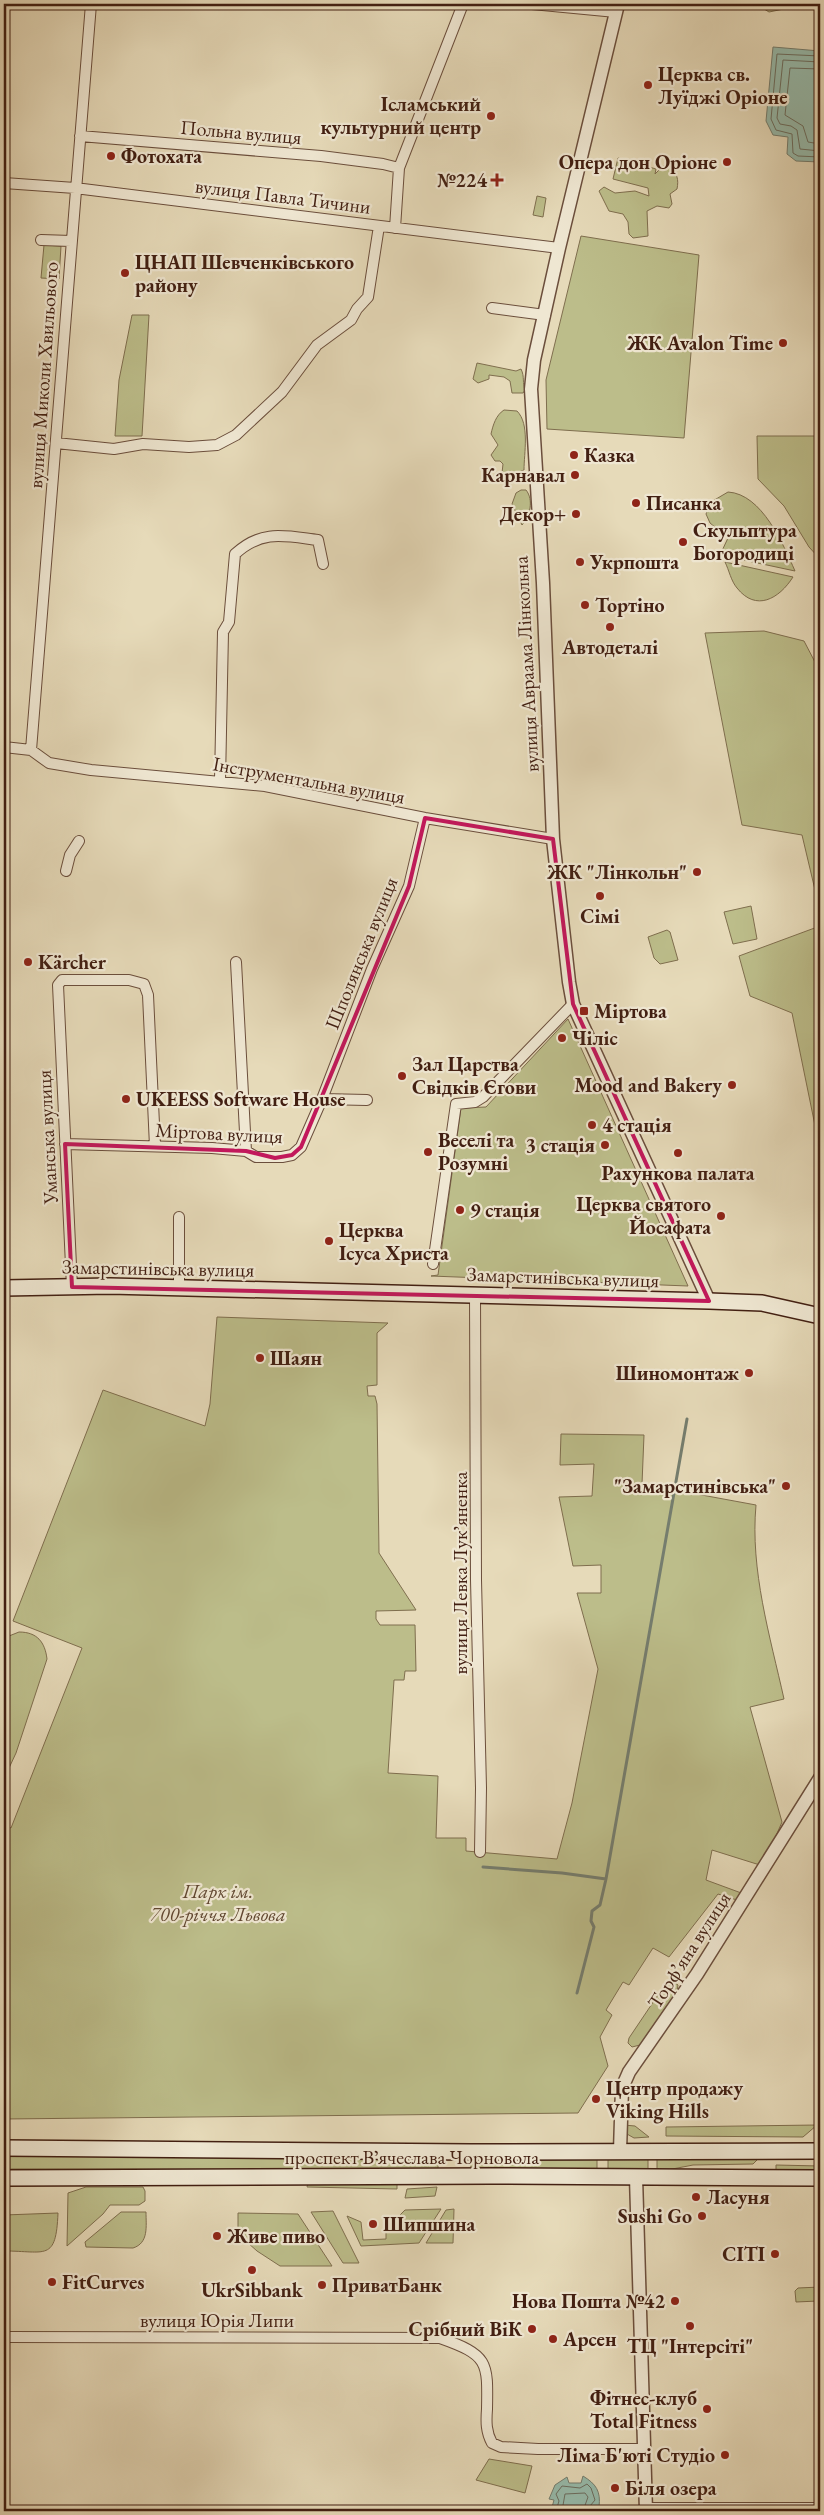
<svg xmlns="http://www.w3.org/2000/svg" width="824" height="2515" viewBox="0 0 824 2515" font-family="'EB Garamond',serif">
	<rect width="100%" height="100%" fill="#e6dab9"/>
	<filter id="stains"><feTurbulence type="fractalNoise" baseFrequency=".004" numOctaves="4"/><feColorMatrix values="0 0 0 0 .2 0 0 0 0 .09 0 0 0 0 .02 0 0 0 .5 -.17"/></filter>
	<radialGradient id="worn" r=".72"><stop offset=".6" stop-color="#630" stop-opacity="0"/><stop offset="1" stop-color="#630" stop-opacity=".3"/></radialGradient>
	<path fill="#bcbd8a" stroke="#7f6e4e" d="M756 4H820L803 5 769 12Z
		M618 158 656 169 655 174 663 166H670C677 174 679 179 677 189L670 194 672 204 669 208 657 206 647 211 648 236 633 238 629 234 628 222 623 214 609 211 599 191 604 187 615 193 635 191 649 196 648 188 613 179Z
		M537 196 546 198 543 217 533 215Z
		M581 236 699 255 684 438 547 429 546 380Z
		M44 245 61 246 59 279 41 278Z
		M132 315H149L142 436H115L119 380Z
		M477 363 516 371 521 369C525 377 522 383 525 390L523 393H512L510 381 504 377 489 375V379L478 383 473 379Z
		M504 410 517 411C530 424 524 453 524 470L506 477 502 473 503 464 500 461H495L491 455 498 445 491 434C493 425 496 415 504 410Z
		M757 436H820V559L809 547 784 506 758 479Z
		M521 490H526C534 500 530 516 522 525L512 504 516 493Z
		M728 492C762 494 783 544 795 571L720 555 728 538 710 523 706 514 711 502Z
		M725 562 793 577C779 599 756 612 737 588 731 581 729 570 725 562Z
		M764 631 804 641 816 664 820 687V911L802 835 742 825 705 633Z
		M751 906 757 939 733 944 724 912Z
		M820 926V1150L792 1013 750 996 739 956Z
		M667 930 670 932 678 960 660 964 654 958 648 937Z
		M568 1019 688 1286 431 1276 438 1275 461 1108 486 1107Z
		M217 1317 388 1323 377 1333V1385L367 1386 368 1396H375L377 1404 379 1553 416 1610 376 1611V1619L380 1625H415L416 1671H405L404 1680H394L388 1773 438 1776 436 1838H466V1851L557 1859 572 1803 598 1669 577 1593H601V1565L573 1566 559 1497 592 1496 594 1464 560 1465 561 1434 644 1435 642 1484 756 1505C750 1570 770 1636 784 1699L750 1707 782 1822 763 1866 712 1850 706 1880 744 1894 740 1901 718 1894 669 1957 653 1948 629 1985 623 1982 606 2010 612 2015 600 2037 608 2066 578 2113 4 2119V1826L11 1828 82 1648 13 1621 103 1390 205 1426 210 1404Z
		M19 1632C37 1632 45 1642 47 1659L16 1753 9 1768 4 1772V1642L9 1636Z
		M671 1980 678 1985 677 1991 640 2045 632 2047 628 2043 629 2038 666 1983Z
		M624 2125 635 2126 649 2137 634 2138 627 2134Z
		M817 2125 803 2137 666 2136V2127Z
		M10 2155 438 2156V2170L10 2169Z
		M564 2156H597V2170L473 2168 469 2165V2161L530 2162Z
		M657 2156 756 2158 757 2160 753 2164 693 2165 657 2172Z
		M608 2157H648V2171H608Z
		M776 2165 820 2166V2172H776Z
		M308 2183 397 2184V2189L307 2187Z
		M86 2187H143L145 2191V2201L139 2205H110L103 2214 67 2246 68 2193Z
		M437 2187 435 2196 405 2198 407 2189Z
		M441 2209 419 2243 361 2246 347 2216 361 2222 363 2240 386 2239V2222L395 2220 405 2210Z
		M454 2209 453 2243H426L446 2210Z
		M333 2211 359 2263H343L311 2212Z
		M121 2212H146C146 2226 149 2243 133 2248L86 2247 85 2242Z
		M58 2213C56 2262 46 2251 4 2251V2215Z
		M238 2213 298 2214 332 2266H280L257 2251 238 2234Z
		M820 2287 818 2301 796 2302 795 2291 798 2288Z
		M489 2459 532 2466 525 2493 476 2480Z"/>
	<path fill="#97bbac" stroke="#757d6e" d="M773 47 820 51V162L796 161 787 154 788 137 773 135 766 121Z
		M583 2476C596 2484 601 2491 599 2507H595L594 2511H551L554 2500 549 2499 555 2485 567 2477 569 2483H581Z"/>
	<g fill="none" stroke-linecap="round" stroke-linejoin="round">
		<path stroke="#6c6d5f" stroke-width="1" d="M820 56 777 54 771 119 776 130 792 134 793 153 798 156 820 157
			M820 62 783 60 777 118 780 124 791 126 797 130 800 149 820 151
			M820 69 790 68 785 115 803 126 808 142 820 144
			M556 2511 559 2501 556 2494 562 2486 580 2488 587 2484 591 2488 595 2500 590 2506 589 2511
			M562 2511 565 2494 585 2493 588 2497 583 2511"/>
		<path stroke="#757d6e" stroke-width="3" d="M483 1867 562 1873 606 1879 687 1419
			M577 1993 594 1927 591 1921 592 1911 600 1905 606 1879"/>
		<defs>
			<path id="minor" d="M532 4 616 12
				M80 136 321 156 383 164 399 168
				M4 183 75 188 559 248
				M395 228 399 168 463 4
				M41 240 71 241
				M492 308 545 315
				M56 443 114 449 143 444 189 447 217 445 236 435 282 392 317 345 351 320 357 309 368 297 379 226
				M4 747 31 750 49 763 91 770 265 786 425 818 553 839
				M31 750 91 4
				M220 781 223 632 229 622 235 554C262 529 285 536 318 540L323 564
				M66 871 70 855 79 841
				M236 962 246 1151
				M322 1099 372 969 409 886 425 818
				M65 1144 212 1148 246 1151 256 1157H282L292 1155 301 1147 322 1099 367 1100
				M433 1264 456 1104 475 1102 483 1097 573 1004
				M72 1287 58 985 62 980H129L144 984 148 995 155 1146
				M179 1287V1217
				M475 1294 476 1580 481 1788 480 1852
				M4 2337 440 2338C488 2355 488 2361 487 2409 486 2422 486 2432 492 2443L501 2447 538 2449H644
				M646 2508H820"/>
			<path id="tertiary" d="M618 4 559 248 534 360 531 389 543 583 553 839 569 982 573 1004 709 1301
				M620 2151 622 2088 629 2072 697 1974 820 1778
				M636 2177 646 2511"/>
			<path id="secondary" d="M4 1288 110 1286 709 1301 762 1303 820 1316
				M4 2148 470 2152 820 2151
				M4 2178 491 2176 820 2178"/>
		</defs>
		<use href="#minor" stroke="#6b4e3c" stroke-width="12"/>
		<use href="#tertiary" stroke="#6b4e3c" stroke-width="15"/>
		<use href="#secondary" stroke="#421f12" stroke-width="18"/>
		<use href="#minor" stroke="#efe7d2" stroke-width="10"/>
		<use href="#tertiary" stroke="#efe7d2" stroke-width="12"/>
		<use href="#secondary" stroke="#efe7d2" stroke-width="15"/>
	</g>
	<path fill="none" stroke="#c2185b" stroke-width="4" stroke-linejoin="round" d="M425 818 553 839 573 1004 709 1301 72 1287 65 1144 246 1151 275 1158 292 1155 301 1147 409 886Z"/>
	<g fill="#8f2418" stroke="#efe7d2" stroke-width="2">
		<circle cx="648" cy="85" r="5"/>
		<circle cx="491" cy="116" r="5"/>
		<circle cx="111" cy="156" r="5"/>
		<circle cx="727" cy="162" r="5"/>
		<path d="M494.5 172.5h5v5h5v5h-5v5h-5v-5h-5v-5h5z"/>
		<circle cx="125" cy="273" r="5"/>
		<circle cx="783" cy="343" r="5"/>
		<circle cx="574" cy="455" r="5"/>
		<circle cx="575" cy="475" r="5"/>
		<circle cx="636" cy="503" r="5"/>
		<circle cx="576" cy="514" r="5"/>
		<circle cx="683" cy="542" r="5"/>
		<circle cx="580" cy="562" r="5"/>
		<circle cx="585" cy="605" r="5"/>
		<circle cx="610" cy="627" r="5"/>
		<circle cx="697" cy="872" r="5"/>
		<circle cx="600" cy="896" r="5"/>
		<circle cx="28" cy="962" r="5"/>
		<rect x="579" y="1006" width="10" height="10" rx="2.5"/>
		<circle cx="562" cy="1038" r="5"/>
		<circle cx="402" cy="1076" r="5"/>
		<circle cx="732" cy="1085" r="5"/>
		<circle cx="126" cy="1099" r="5"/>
		<circle cx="592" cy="1125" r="5"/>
		<circle cx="605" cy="1145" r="5"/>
		<circle cx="428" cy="1152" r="5"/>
		<circle cx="678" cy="1153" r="5"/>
		<circle cx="460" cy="1210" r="5"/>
		<circle cx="721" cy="1216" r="5"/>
		<circle cx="329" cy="1241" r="5"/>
		<circle cx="260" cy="1358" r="5"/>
		<circle cx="749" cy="1373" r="5"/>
		<circle cx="786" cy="1486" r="5"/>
		<circle cx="596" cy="2099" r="5"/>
		<circle cx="696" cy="2197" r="5"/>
		<circle cx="702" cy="2216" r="5"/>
		<circle cx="373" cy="2224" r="5"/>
		<circle cx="217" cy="2236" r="5"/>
		<circle cx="775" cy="2254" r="5"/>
		<circle cx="252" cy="2270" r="5"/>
		<circle cx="52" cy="2282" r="5"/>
		<circle cx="322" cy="2285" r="5"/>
		<circle cx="675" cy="2301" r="5"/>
		<circle cx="690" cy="2326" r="5"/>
		<circle cx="532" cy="2329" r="5"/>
		<circle cx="553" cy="2339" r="5"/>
		<circle cx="707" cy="2409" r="5"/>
		<circle cx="725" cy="2455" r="5"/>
		<circle cx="615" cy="2488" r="5"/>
	</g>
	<g text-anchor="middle" stroke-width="4.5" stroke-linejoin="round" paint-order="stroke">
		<g font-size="20" font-weight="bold" fill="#421f12" stroke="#efe7d2" text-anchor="start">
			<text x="658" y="81">Церква св.<tspan x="658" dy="23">Луїджі Оріоне</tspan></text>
			<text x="481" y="111" text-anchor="end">Ісламський<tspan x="481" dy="23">культурний центр</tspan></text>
			<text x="121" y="163">Фотохата</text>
			<text x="717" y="169" text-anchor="end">Опера дон Оріоне</text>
			<text x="487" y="187" text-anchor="end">№224</text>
			<text x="135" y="269">ЦНАП Шевченківського<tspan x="135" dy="23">району</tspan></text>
			<text x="773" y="350" text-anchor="end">ЖК Avalon Time</text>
			<text x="584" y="462">Казка</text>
			<text x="565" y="482" text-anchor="end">Карнавал</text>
			<text x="646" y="510">Писанка</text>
			<text x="566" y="521" text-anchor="end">Декор+</text>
			<text x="693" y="537">Скульптура<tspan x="693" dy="23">Богородиці</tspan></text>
			<text x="590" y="569">Укрпошта</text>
			<text x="595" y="612">Тортіно</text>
			<text x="610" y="654" text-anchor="middle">Автодеталі</text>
			<text x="687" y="879" text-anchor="end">ЖК "Лінкольн"</text>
			<text x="600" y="923" text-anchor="middle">Сімі</text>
			<text x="38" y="969">Kärcher</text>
			<text x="594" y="1018">Міртова</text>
			<text x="572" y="1045">Чіліс</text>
			<text x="412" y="1071">Зал Царства<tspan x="412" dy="23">Свідків Єгови</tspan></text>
			<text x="722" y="1092" text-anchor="end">Mood and Bakery</text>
			<text x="136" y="1106">UKEESS Software House</text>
			<text x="602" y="1132">4 стація</text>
			<text x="438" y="1147">Веселі та<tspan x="438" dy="23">Розумні</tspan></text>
			<text x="595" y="1152" text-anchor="end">3 стація</text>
			<text x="678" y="1180" text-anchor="middle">Рахункова палата</text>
			<text x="711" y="1211" text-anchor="end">Церква святого<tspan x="711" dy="23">Йосафата</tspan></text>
			<text x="470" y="1217">9 стація</text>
			<text x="339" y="1237">Церква<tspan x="339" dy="23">Ісуса Христа</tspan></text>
			<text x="270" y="1365">Шаян</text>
			<text x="739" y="1380" text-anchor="end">Шиномонтаж</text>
			<text x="776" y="1493" text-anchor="end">"Замарстинівська"</text>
			<text x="606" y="2095">Центр продажу<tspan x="606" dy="23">Viking Hills</tspan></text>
			<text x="706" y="2204">Ласуня</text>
			<text x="692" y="2223" text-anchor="end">Sushi Go</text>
			<text x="383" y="2231">Шипшина</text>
			<text x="227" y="2243">Живе пиво</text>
			<text x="765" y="2261" text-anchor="end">CITI</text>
			<text x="62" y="2289">FitCurves</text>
			<text x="332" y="2292">ПриватБанк</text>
			<text x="252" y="2297" text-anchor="middle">UkrSibbank</text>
			<text x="665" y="2308" text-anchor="end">Нова Пошта №42</text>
			<text x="522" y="2336" text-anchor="end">Срібний ВіК</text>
			<text x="563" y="2346">Арсен</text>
			<text x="690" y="2353" text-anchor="middle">ТЦ "Інтерсіті"</text>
			<text x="697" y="2405" text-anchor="end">Фітнес-клуб<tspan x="697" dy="23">Total Fitness</tspan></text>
			<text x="715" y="2462" text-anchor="end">Ліма Б'юті Студіо</text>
			<text x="625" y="2495">Біля озера</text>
		</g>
		<g font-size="20" fill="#421f12" stroke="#efe7d2">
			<text transform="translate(241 132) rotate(5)" y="7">Польна вулиця</text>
			<text transform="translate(283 196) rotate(7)" y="7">вулиця Павла Тичини</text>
			<text transform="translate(43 375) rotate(-86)" y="7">вулиця Миколи Хвильового</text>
			<text transform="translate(526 664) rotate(-93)" y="7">вулиця Авраама Лінкольна</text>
			<text transform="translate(309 780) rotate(10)" y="7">Інструментальна вулиця</text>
			<text transform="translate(361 953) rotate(-68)" y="7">Шполянська вулиця</text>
			<text transform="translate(219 1133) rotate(3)" y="7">Міртова вулиця</text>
			<text transform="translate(47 1137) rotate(-93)" y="7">Уманська вулиця</text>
			<text transform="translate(158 1268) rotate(1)" y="7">Замарстинівська вулиця</text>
			<text transform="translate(563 1277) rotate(2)" y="7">Замарстинівська вулиця</text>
			<text transform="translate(460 1573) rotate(-90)" y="7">вулиця Левка Лукʼяненка</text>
			<text transform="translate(689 1950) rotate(-57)" y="7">Торфʼяна вулиця</text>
			<text x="412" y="2164">проспект Вʼячеслава Чорновола</text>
			<text x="217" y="2327">вулиця Юрія Липи</text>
		</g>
		<g font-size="20" font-style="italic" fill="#604630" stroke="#efe7d2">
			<text x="218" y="1898">Парк ім.<tspan x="218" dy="23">700-річчя Львова</tspan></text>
		</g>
	</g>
	<rect width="824" height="2515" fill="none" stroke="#e6dab9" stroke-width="20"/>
	<rect x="5" y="5" width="814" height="2505" fill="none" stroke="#421f12" stroke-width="2.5"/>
	<rect x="10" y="10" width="804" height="2495" fill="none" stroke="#421f12"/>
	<rect width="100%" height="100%" filter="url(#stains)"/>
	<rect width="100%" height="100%" fill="url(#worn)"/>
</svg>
